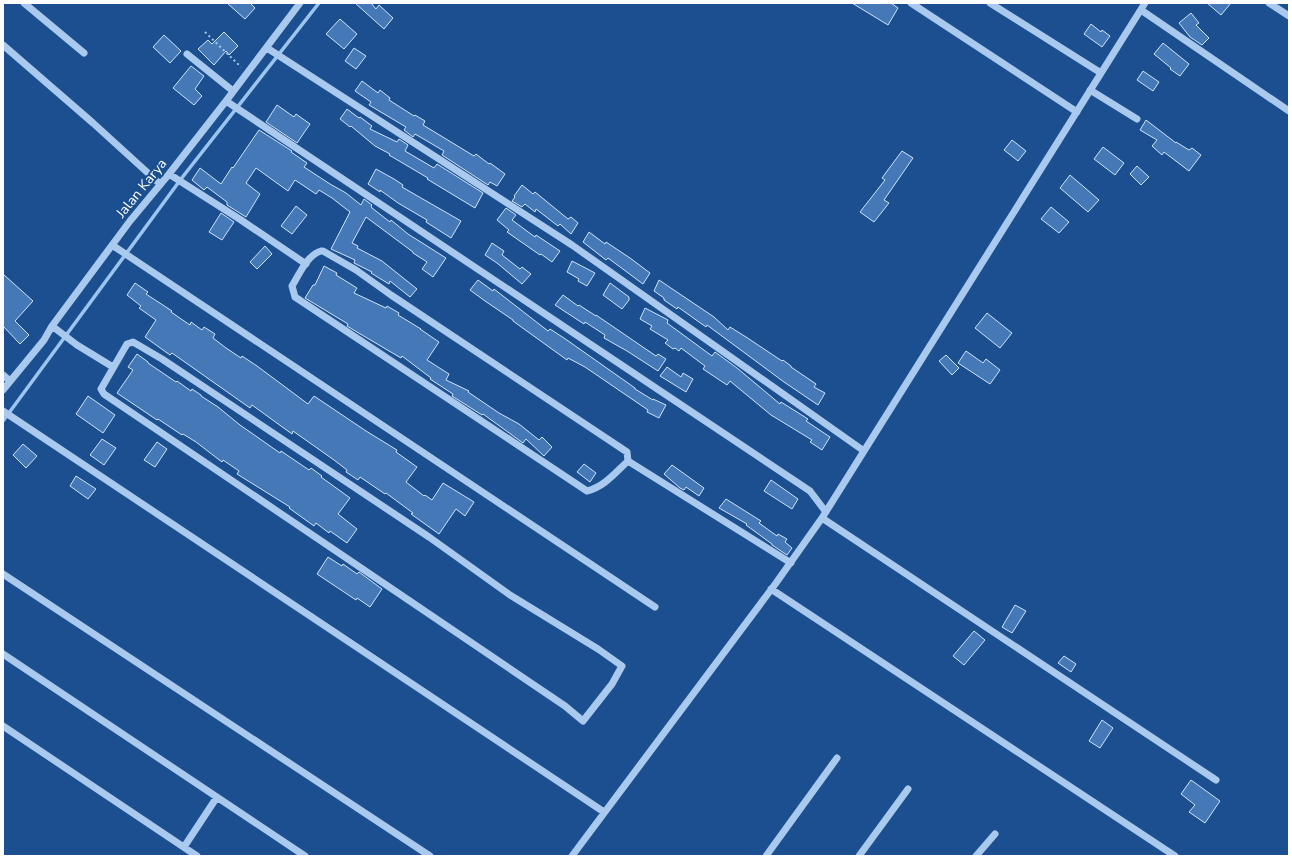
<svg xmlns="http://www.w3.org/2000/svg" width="1292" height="859" viewBox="0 0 1292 859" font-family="'Nunito Sans',sans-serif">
	<rect width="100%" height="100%" fill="#1b4f8f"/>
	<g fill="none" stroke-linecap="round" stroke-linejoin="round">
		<path stroke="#9cc4f0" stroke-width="3.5" d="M3 421 181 179 319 3"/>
	</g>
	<path fill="#4478b7" stroke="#cfe3fa" d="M227 3H250L255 8 245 19Z
		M355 3H371L376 9 379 5 393 18 384 29Z
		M852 3H891L898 8 888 25Z
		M1207 3H1231L1221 15Z
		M1191 13 1199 23 1196 25 1209 38 1202 45 1190 37 1179 23Z
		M340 19 357 34 344 49 326 34Z
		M1091 24 1101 32 1102 30 1110 36 1102 47 1084 34Z
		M224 32 238 46 229 55 226 51 214 65 198 49 208 40 212 44Z
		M164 35 181 51 170 63 153 47Z
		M1163 43 1189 64 1180 76 1170 69 1171 68 1154 54Z
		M354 48 366 56 356 69 345 61Z
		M191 66 204 76 195 89 202 96 194 105 173 88Z
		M1143 71 1159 82 1153 91 1137 80Z
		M362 81 378 93 380 90 390 98 389 100 414 116 415 115 425 121 423 125 474 156 476 154 489 164 490 163 505 174 497 186 490 182 488 185 442 155 444 151 415 134 413 137 404 130 406 127 369 105 371 102 355 91Z
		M277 105 294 117 296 114 310 124 297 143 266 122Z
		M347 109 359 118 360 117 372 126 370 129 397 142 399 139 408 145 405 151 434 168 437 164 483 193 475 208 427 179 428 178 389 155 390 154 375 146 351 126 350 127 340 119Z
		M1146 120 1176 143V142L1189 150 1192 148 1201 155 1189 171 1164 152 1162 155 1152 146 1157 140 1140 130Z
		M259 130 292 151 291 152 307 163 304 167 330 184 346 193 361 205 364 199 372 205 371 206 372 208 390 222 391 220 408 234 446 258 433 277 422 269 427 262 413 253V252L366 217 352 243 358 246 357 248 382 261 417 289 410 297 390 281 389 284 371 273 372 272 354 263 355 260 331 249 350 212 332 198 319 190 316 194 295 180 288 191 256 168 246 183 260 194 246 217 227 205V202L207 187 204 190 192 180 200 168 221 184 232 167 233 168Z
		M1012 140 1026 151 1018 161 1004 150Z
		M1103 147 1124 163 1115 175 1094 159Z
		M902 151 913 158 884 200 889 203 874 222 860 212 885 180 882 178Z
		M1137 166 1149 177 1141 185 1130 174Z
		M376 169 394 179 403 185 402 187 421 198 461 221 451 238 426 222 427 220 398 203 380 190V192L368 184Z
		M1070 175 1099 200 1088 212 1060 188Z
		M522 185 533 194 535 192 568 219 571 217 578 223 571 234 560 224 558 226 536 209 535 212 525 204 522 207 512 201 515 197 514 196Z
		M296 206 307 215 292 234 281 226Z
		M1051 207 1069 222 1059 233 1041 219Z
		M506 208 516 215 512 220 535 237 536 235 560 251 552 262 541 254 540 255 507 232 509 230 497 220Z
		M221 213 234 222 222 240 209 232Z
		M589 232 605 244 606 242 630 258 650 273 643 284 608 258 606 260 583 242Z
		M492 243 504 251 502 255 520 269 522 267 531 274 522 284 497 263 485 255Z
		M265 246 272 254 257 269 250 262Z
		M572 261 595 273 587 286 578 281 579 279 567 272Z
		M324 266 337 273 336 275 357 288 354 293 386 308 387 306 399 313 398 315 421 329H420L439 342 427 360 449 374 446 380 469 391 468 392 499 413 519 424 539 440 542 437 552 447 544 456 526 439 523 443 483 414 482 415 452 396 453 394 430 379 431 378 402 356 401 358 357 332 347 326 348 324 305 298 313 285H315Z
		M3 274 33 301 15 321 29 335 20 344 3 326Z
		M478 280 493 291 494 289 548 331 550 329 564 338 635 388V389L653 400V399L666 405 659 418 647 412 648 410 585 367 568 358 567 360 513 321V320L485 301 470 290Z
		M659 280 714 317 728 330 730 327 746 337 782 361 783 360 791 366V367L816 384 814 387 825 393 818 405 784 382 707 325 706 327 678 307 677 309 664 300V298L654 291Z
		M135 283 148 292 146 294 172 311 171 312 190 325 191 322 202 330 204 327 215 334 213 338 226 348 241 358 242 356 257 366 308 404 314 396 366 431 397 450 396 452 417 467 406 482 424 496 425 495 432 500 443 483 474 502 465 516 456 509 439 534 411 514 413 513 386 493 385 494 360 477 358 480 346 472 347 470 334 460 293 431 292 434 252 405 250 408 172 353 170 355 145 337 156 320 139 308 141 306 127 295Z
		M610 283 629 297V300L622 309 603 295Z
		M563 295 578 306 579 305 596 316V315L656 356 658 354 666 359 658 371 627 351 604 338 605 335 585 322 584 324 555 305Z
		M645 308 668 320 667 323 712 356 715 352 737 368 780 404 781 402 808 419 806 421 830 437 822 450 810 442 812 440 771 415 730 381 727 385 703 369 705 366 681 348 679 351 675 348 673 349 665 343 668 340 650 329 652 326 640 319Z
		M987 313 1012 333 1000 348 975 328Z
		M966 351 983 363 986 359 1000 370 990 384 958 363Z
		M137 354 148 362V363L176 382 177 381 191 391 192 389 201 395V396L218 407 240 425 280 453 281 451 309 470 311 468 322 476 321 477 350 498 338 514 357 529 347 543 330 531 329 533 316 523 314 526 289 508 290 507 237 474 239 471 223 460 222 462 196 442 183 434 182 435 158 419 157 420 117 393 133 370 128 367Z
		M946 355 959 368 952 375 939 361Z
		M667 367 681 377 683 373 693 379 686 392 660 376Z
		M88 396 115 415 103 433 76 414Z
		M102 439 116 448 104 465 90 455Z
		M157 442 167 449 155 467 144 460Z
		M23 444 37 456 26 468 13 455Z
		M584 464 596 473 590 482 577 472Z
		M672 465 704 488 699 496 686 487 684 490 680 488 664 474Z
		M76 476 96 489 88 499 70 486Z
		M771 480 798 499 792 509 764 491Z
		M726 499 761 521 759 523 777 536 778 534 787 539 785 542 792 548 787 555 772 545V544L746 525 747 524 719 508Z
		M328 557 342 566 343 564 357 574 359 572 382 589 370 607 357 598 356 600 317 574Z
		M1015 605 1026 611 1012 633 1002 627Z
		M974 631 985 640 964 665 953 656Z
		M1064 656 1076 664 1071 672 1058 663Z
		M1102 720 1113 728 1100 748 1089 741Z
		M1191 780 1220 801 1205 823 1189 812 1195 805 1181 794Z"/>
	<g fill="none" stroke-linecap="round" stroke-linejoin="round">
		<path stroke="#a9c9ee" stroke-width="2" stroke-dasharray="2 3" stroke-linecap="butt" d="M205 32 241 67"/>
		<path stroke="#a9c9ee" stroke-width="7" d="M24 3 84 53
			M911 3 1077 112
			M990 3 1101 73
			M1269 3 1289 16
			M1141 10 1289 111
			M3 45 93 123 160 184
			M267 48 572 245 864 451
			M187 54 233 91
			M1090 90 1137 119
			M226 101 810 491 826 512
			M169 174 241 220 306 264
			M112 245 655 607
			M321 251H323L356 270 391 295 627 452 628 461C615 473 604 487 587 491L295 297 292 286C299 275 307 255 321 251Z
			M52 326 77 345 113 367
			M133 342 162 359 429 537 510 595 598 649 622 666 612 684 583 721 565 706 104 394 101 389 127 344Z
			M3 375 10 381
			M3 390 44 340 52 326 130 221 169 174 226 101 300 3
			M3 411 604 812
			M628 461 791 563
			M822 518 1216 780
			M3 574 430 856
			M771 589 1175 856
			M3 654 305 856
			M3 726 197 856
			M184 847 217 797
			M572 856 776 583 822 518 1145 3
			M766 856 837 758
			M859 856 908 789
			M976 856 995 834"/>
	</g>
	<g text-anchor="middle" stroke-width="4" stroke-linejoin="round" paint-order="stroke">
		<g font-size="14" fill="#fff" stroke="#1b4f8f">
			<text transform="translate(141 188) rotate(-51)" y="5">Jalan Karya</text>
		</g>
	</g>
	<rect width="1292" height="859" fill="none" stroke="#ffffff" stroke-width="8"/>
</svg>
